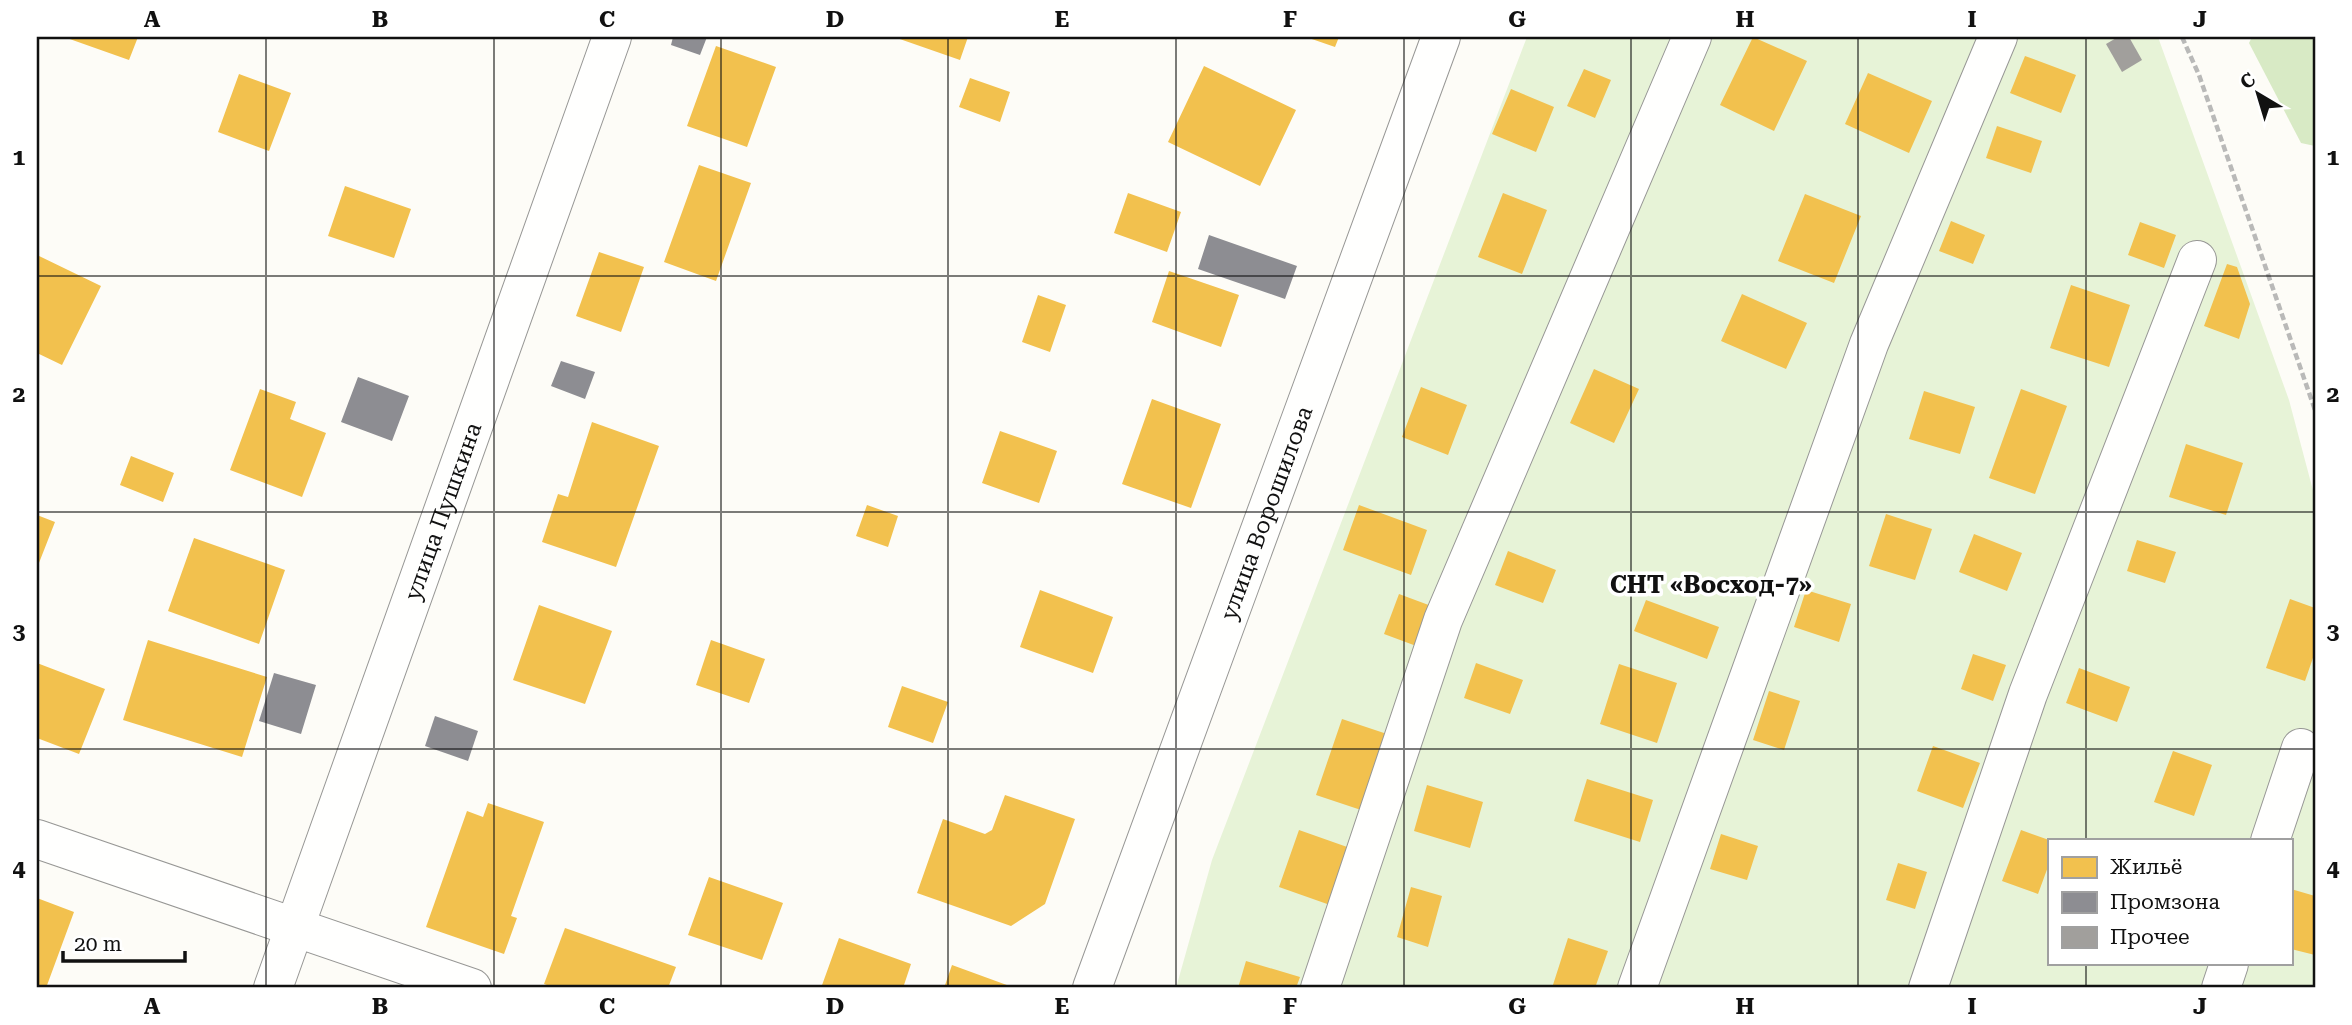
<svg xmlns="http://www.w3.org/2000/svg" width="2352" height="1025" viewBox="0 0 2352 1025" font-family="'Roboto Serif',serif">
	<rect width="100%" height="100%" fill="#fdfcf7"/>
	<path fill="#e7f3d7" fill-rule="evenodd" d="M1527 37H2158L2289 400 2315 498V988H1176L1212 860ZM2049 841H2291V964H2049Z"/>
	<path fill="#d8eac5" d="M2252 37H2315V146L2301 143 2249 43Z"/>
	<path fill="#f2c14e" d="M64 37H138L129 60Z
		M894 37H968L960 60Z
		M1306 37H1339L1335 47Z
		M1753 37 1807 61 1774 131 1720 105Z
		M716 46 776 67 747 147 687 126Z
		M2025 56 2076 75 2061 113 2010 93Z
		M1204 66 1296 110 1260 186 1168 142Z
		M1584 69 1611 80 1595 118 1567 106Z
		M1868 73 1932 101 1909 153 1845 124Z
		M239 74 291 93 269 151 218 132Z
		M970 78 1010 92 1000 122 959 107Z
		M1511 89 1554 107 1536 152 1492 134Z
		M1997 126 2042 141 2031 173 1986 158Z
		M699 165 751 183 716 281 664 262Z
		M345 186 411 209 394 258 328 236Z
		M1128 193 1181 212 1167 252 1114 233Z
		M1503 193 1547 210 1522 274 1478 257Z
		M1805 194 1861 216 1834 283 1778 261Z
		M1951 221 1985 235 1973 264 1939 251Z
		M2140 222 2176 235 2164 268 2128 255Z
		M599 252 644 267 621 332 576 316Z
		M37 255 101 286 62 365 37 353Z
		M2227 264 2237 267 2250 304 2239 339 2204 326Z
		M1169 271 1239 295 1221 347 1152 322Z
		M2071 285 2130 305 2109 367 2050 348Z
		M1742 294 1807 323 1786 369 1721 341Z
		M1038 295 1066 305 1050 352 1022 342Z
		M1594 369 1639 389 1614 443 1570 423Z
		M1421 387 1467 405 1448 455 1402 437Z
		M260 389 296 402 290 419 326 433 302 497 230 470Z
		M2021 389 2067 406 2035 494 1989 478Z
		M1924 391 1975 407 1960 454 1909 439Z
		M1152 399 1221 424 1191 508 1122 484Z
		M592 422 659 446 616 567 542 542 558 494 568 497Z
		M1000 431 1057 451 1039 503 982 483Z
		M2186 444 2243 463 2226 515 2169 497Z
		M131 456 174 473 163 502 120 485Z
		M867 505 898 516 888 547 856 536Z
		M1359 505 1427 530 1411 575 1343 550Z
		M1886 514 1932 529 1915 580 1869 566Z
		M37 515 55 522 37 568Z
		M1974 534 2022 553 2007 591 1959 572Z
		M194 538 285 570 259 644 168 611Z
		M2137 540 2176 552 2165 583 2127 571Z
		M1508 551 1556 570 1543 603 1495 585Z
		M1040 590 1113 617 1093 673 1020 647Z
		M1806 590 1851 604 1839 642 1794 627Z
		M1399 594 1434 607 1419 647 1384 634Z
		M2290 599 2315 608V652L2305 681 2266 668Z
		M1646 600 1719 627 1707 659 1634 631Z
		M539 605 612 631 585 704 513 680Z
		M148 640 267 677 242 757 123 720Z
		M711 640 765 659 749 703 696 685Z
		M1973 654 2006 665 1993 701 1961 689Z
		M37 663 105 689 79 754 37 738Z
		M1476 663 1523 680 1510 714 1464 698Z
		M1619 664 1677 683 1657 743 1600 724Z
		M2079 668 2130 687 2117 722 2066 703Z
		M902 686 948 702 933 743 888 727Z
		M1769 691 1800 701 1784 750 1753 740Z
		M1342 719 1393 736 1367 812 1316 795Z
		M1933 746 1980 763 1963 808 1917 791Z
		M2173 751 2212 765 2194 816 2154 802Z
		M1587 779 1653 800 1640 842 1574 821Z
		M1427 785 1483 802 1470 848 1414 831Z
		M1005 795 1075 819 1045 904 1011 926 917 893 943 819 985 834 992 830Z
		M488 803 544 822 511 916 517 918 504 954 426 927 467 811 483 817Z
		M1299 830 1350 848 1330 905 1279 887Z
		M2021 830 2049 840V864L2038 894 2002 881Z
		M1721 834 1758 846 1747 880 1710 869Z
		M1898 863 1927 872 1915 909 1886 900Z
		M709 877 783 903 762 960 688 935Z
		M1411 887 1442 896 1428 947 1397 937Z
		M2291 889 2315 896V955L2291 949Z
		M37 898 74 912 46 988H37Z
		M565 928 676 967 668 988H555L544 984Z
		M839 938 911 964 903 988H821Z
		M1568 938 1608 951 1595 988H1552Z
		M1246 961 1300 977 1296 988H1238Z
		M952 965 1015 988H944Z"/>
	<path fill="#8d8d92" d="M673 37H707L700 55 671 45Z
		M1209 235 1297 266 1285 299 1198 269Z
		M561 361 595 372 585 399 551 386Z
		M358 377 409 396 392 441 341 422Z
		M274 673 316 685 301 734 259 721Z
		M435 716 478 731 468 761 425 746Z"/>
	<path fill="#a19f9c" d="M2118 37H2129L2142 60 2122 72 2106 44Z"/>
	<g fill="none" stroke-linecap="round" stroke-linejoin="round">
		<defs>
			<g id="minor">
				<path d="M37 839 472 988"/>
				<path d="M2270 841 2301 748"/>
				<path id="s1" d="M273 988 612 37"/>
				<path id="s2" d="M1092 988 1441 37"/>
				<path d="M1320 988 1443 620 1692 37"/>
				<path d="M1637 988 1869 344 1998 37"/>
				<path d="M1928 988 2028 694 2197 260"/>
				<path d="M2221 988 2229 964"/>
			</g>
		</defs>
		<use href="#minor" stroke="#979795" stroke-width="40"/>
		<path stroke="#b9b9b8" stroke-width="4.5" stroke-dasharray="7 3.5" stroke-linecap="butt" d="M2182 37 2199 75 2315 410"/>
		<use href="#minor" stroke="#fffffe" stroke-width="38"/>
	</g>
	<path fill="none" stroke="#111" stroke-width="2" stroke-opacity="0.55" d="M266 37V988M494 37V988M721 37V988M948 37V988M1176 37V988M1404 37V988M1631 37V988M1858 37V988M2086 37V841M37 276H2315M37 512H2315M37 749H2315M2086 964V988"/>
	<g text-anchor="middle" stroke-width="7" stroke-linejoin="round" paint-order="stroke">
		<g font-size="23" fill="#111" stroke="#fff">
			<text dy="8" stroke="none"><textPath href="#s2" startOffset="506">улица Ворошилова</textPath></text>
			<text dy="8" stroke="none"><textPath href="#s1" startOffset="506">улица Пушкина</textPath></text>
		</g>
		<g font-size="24" font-weight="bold" fill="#111" stroke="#fff">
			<text x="1711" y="593">СНТ «Восход-7»</text>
		</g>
	</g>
	<rect width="2352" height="1025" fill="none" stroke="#ffffff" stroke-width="77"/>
	<rect x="2048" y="839" width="245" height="126" fill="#ffffff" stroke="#a0a0a0" stroke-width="2"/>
	<rect x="2062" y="857" width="35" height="21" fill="#f2c14e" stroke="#a0a0a0" stroke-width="2"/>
	<text x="2110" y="874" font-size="21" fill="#111111">Жильё</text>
	<rect x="2062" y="892" width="35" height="21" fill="#8d8d92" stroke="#a0a0a0" stroke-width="2"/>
	<text x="2110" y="909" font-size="21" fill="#111111">Промзона</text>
	<rect x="2062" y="927" width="35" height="21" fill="#a19f9c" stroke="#a0a0a0" stroke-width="2"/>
	<text x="2110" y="944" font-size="21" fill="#111111">Прочее</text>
	<g transform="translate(2258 94) rotate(322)" stroke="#ffffff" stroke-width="5" paint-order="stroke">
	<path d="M0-5L12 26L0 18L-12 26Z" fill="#111111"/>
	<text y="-10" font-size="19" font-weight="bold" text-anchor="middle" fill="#111111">С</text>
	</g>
	<path d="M63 951v10h122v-10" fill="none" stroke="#111111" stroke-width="3.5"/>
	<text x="74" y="951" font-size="21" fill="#111111" stroke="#ffffff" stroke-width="5" paint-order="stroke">20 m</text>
	<rect x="38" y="38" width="2276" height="948" fill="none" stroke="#111" stroke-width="2.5"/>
	<g font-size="23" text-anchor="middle" font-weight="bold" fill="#111">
		<text x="152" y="27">A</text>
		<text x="380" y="27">B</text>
		<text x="607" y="27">C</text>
		<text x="835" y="27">D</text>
		<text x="1062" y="27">E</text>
		<text x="1290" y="27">F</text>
		<text x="1517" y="27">G</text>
		<text x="1745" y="27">H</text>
		<text x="1972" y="27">I</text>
		<text x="2200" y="27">J</text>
		<text x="19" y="165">1</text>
		<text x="2333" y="165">1</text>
		<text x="19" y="402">2</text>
		<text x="2333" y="402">2</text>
		<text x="19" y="639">3</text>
		<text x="2333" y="639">3</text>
		<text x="19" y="876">4</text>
		<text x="2333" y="876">4</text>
		<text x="152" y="1014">A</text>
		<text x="380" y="1014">B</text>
		<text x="607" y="1014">C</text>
		<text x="835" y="1014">D</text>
		<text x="1062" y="1014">E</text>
		<text x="1290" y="1014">F</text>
		<text x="1517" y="1014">G</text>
		<text x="1745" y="1014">H</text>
		<text x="1972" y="1014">I</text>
		<text x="2200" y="1014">J</text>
	</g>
</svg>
